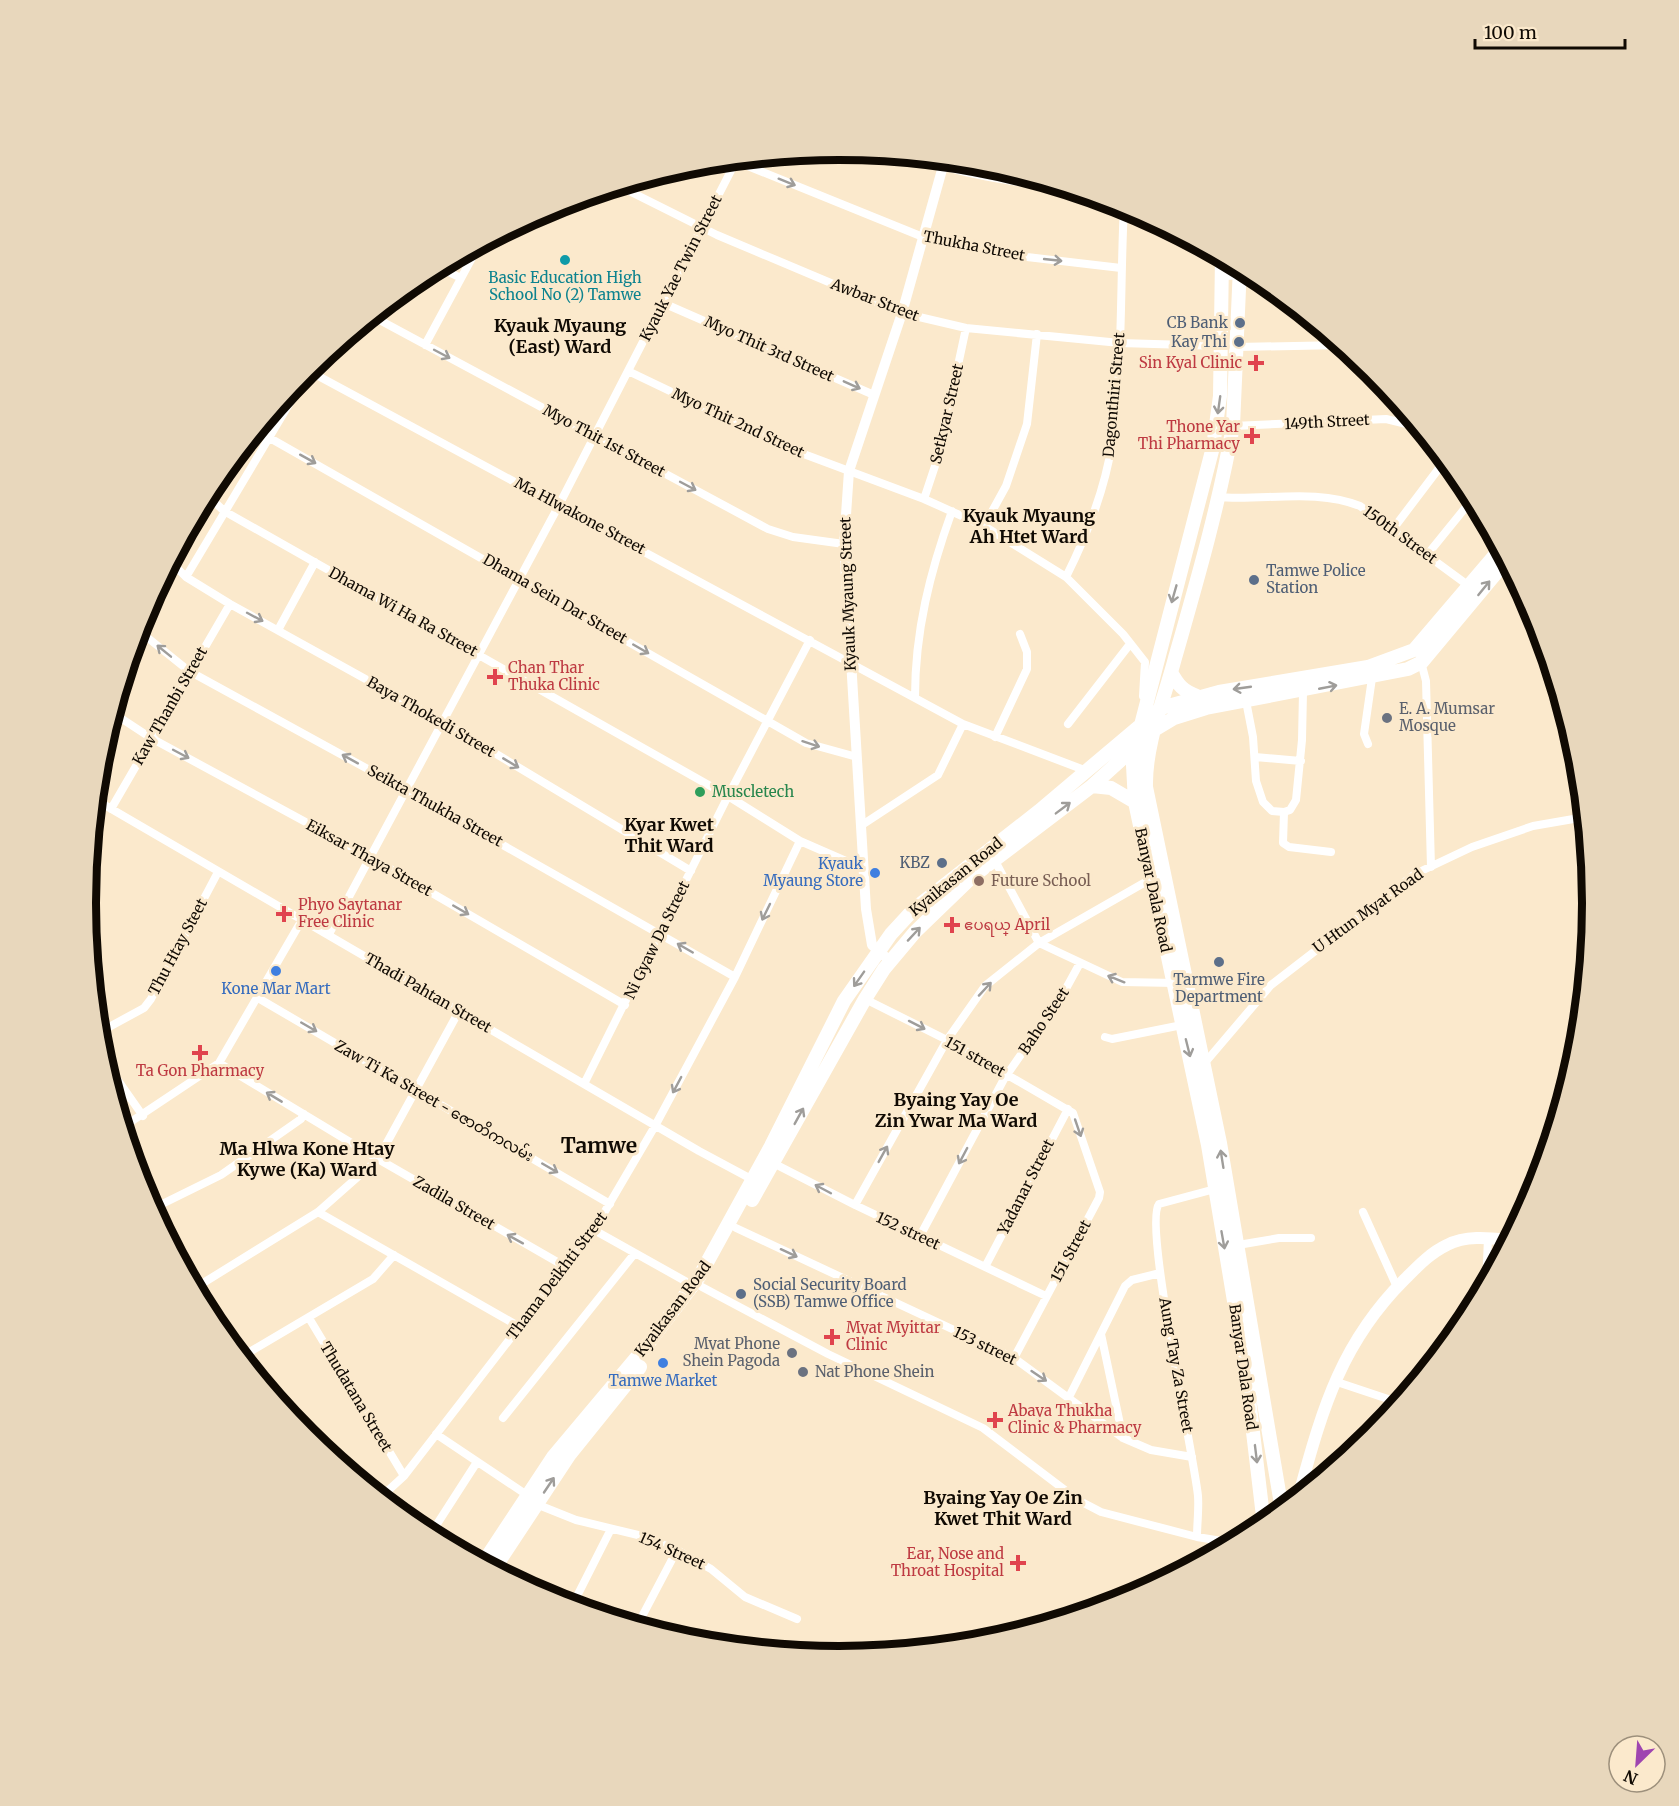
<svg xmlns="http://www.w3.org/2000/svg" width="1679" height="1806" viewBox="0 0 1679 1806" font-family="Merriweather,'Noto Sans Myanmar',serif">
	<rect width="100%" height="100%" fill="#fbe9cc"/>
	<g fill="none" stroke-linecap="round" stroke-linejoin="round">
		<path stroke="#fff" stroke-width="8" d="M913 156C964 176 1016 182 1070 189
			M733 160 923 237 1027 257 1121 268
			M619 186 717 235 902 313 966 328 1120 343 1222 346
			M438 267 461 278
			M1222 276 1256 275
			M663 303 874 395
			M372 316 768 529 793 537 844 544
			M425 345 479 245
			M1237 347 1343 345
			M309 371 963 724 1087 771
			M628 371 793 450 924 499 984 526 1066 577 1123 634 1145 662 1143 696
			M1233 426 1386 419 1419 427
			M259 428 268 437 806 743 857 757
			M207 495 224 511 728 796 800 841 862 868
			M1217 497C1264 501 1316 488 1360 506L1469 586
			M924 499 939 454 966 328
			M984 526 1006 486 1027 424 1037 334
			M1393 529 1446 459
			M1427 555 1474 497
			M171 562 186 577 230 604 443 722 691 871
			M186 577 313 364
			M1066 577C1087 535 1105 490 1112 443 1123 365 1120 284 1124 205
			M138 630 189 671 406 790 735 977
			M278 630 315 562
			M1420 658 1426 681 1431 867
			M915 697C915 631 930 572 952 511
			M1246 701 1253 737 1256 781 1263 802 1272 811 1284 812 1290 810 1296 800 1302 740 1303 692
			M113 713 151 738 370 857 625 1005
			M1068 724 1130 644
			M995 737 1027 669V652L1020 634
			M1368 744 1364 734 1372 678
			M1255 757 1301 761
			M96 800 699 1151 755 1181
			M111 809 230 604
			M1284 812 1283 843 1289 847 1331 852
			M862 825 938 775 963 724
			M995 861 1039 943 1122 982 1176 983
			M329 934 559 505 737 159
			M258 998 610 1204
			M865 999 947 1040 1073 1113 1100 1192 1099 1198 1014 1358
			M98 1033 144 1008 151 999 218 872
			M1105 1037 1112 1039 1182 1025
			M103 1059 143 1116
			M219 1063 378 1159 566 1267
			M1203 1065 1271 985 1415 874 1472 847 1533 826 1585 817
			M584 1084 728 796 810 640
			M123 1127 219 1063 303 918
			M773 1163 855 1205 1046 1296
			M855 1205 947 1040 985 986 1039 943 1149 880
			M152 1209 221 1175 301 1119 304 1114
			M318 1212 520 1327
			M1363 1212 1397 1287
			M736 1228 1014 1358 1123 1438 1151 1450 1192 1457
			M594 1230 694 1286
			M920 1236 1004 1079 1063 994 1080 963
			M1238 1245 1279 1238H1311
			M985 1267 1068 1109
			M1486 1285 1488 1238
			M702 1287 828 1354 983 1428 1078 1500 1101 1512 1197 1537 1234 1543
			M195 1288 318 1212 378 1159 459 1011
			M309 1318 404 1476
			M1101 1334 1123 1438
			M241 1357 373 1279 394 1255
			M1334 1381 1400 1403
			M1069 1397 1125 1286 1132 1280 1160 1273
			M503 1418 635 1253
			M436 1434 527 1495
			M381 1497 404 1476 594 1230 655 1126 735 977 800 841
			M536 1504 576 1520 638 1535 677 1550 711 1569 745 1597 797 1619
			M430 1535 477 1462
			M1197 1537C1197 1524 1199 1509 1198 1496 1194 1455 1143 1223 1159 1204L1215 1189
			M572 1606 611 1529
			M637 1626 677 1550"/>
		<path stroke="#fff" stroke-width="10" d="M890 961 872 945 866 909 844 544 849 471 902 313 945 159"/>
		<path stroke="#fff" stroke-width="12" d="M1292 1503 1301 1487C1323 1406 1343 1341 1404 1280 1417 1267 1430 1253 1447 1245 1466 1235 1490 1238 1510 1240"/>
		<path stroke="#fff" stroke-width="14" d="M1240 266 1233 426C1219 505 1197 581 1175 658 1164 700 1145 744 1146 787L1220 1143 1282 1510
			M1171 672C1178 685 1183 691 1197 696
			M1141 725 1213 447 1220 396 1222 257
			M1137 744 1133 765 1135 802 1208 1145 1246 1373 1264 1525
			M1092 786 1111 788 1135 802
			M752 1200 865 999 884 969 915 932 972 877 1092 786 1154 730 1174 718 1206 708 1408 669 1422 662 1507 560
			M483 1563 553 1457 647 1345 699 1277 771 1146 844 1001 891 934 914 909 1039 811 1161 708 1219 692 1368 667 1414 650 1501 548
			M494 1569 570 1454 640 1367"/>
	</g>
	<defs><path id="oneway-shaft" d="M-6 0H5M1.5-3L5.5 0L1.5 3" fill="none" stroke-width="1.6" stroke-linecap="round" stroke-linejoin="round" transform="scale(1.5)"/></defs>
	<g stroke="#9f9d9a">
		<use href="#oneway-shaft" transform="translate(787 182) rotate(22)"/>
		<use href="#oneway-shaft" transform="translate(1053 260) rotate(6)"/>
		<use href="#oneway-shaft" transform="translate(442 354) rotate(28)"/>
		<use href="#oneway-shaft" transform="translate(852 385) rotate(24)"/>
		<use href="#oneway-shaft" transform="translate(1219 405) rotate(98)"/>
		<use href="#oneway-shaft" transform="translate(308 459) rotate(29)"/>
		<use href="#oneway-shaft" transform="translate(688 486) rotate(28)"/>
		<use href="#oneway-shaft" transform="translate(1484 588) rotate(-51)"/>
		<use href="#oneway-shaft" transform="translate(1174 594) rotate(106)"/>
		<use href="#oneway-shaft" transform="translate(255 617) rotate(28)"/>
		<use href="#oneway-shaft" transform="translate(641 649) rotate(30)"/>
		<use href="#oneway-shaft" transform="translate(164 651) rotate(-141)"/>
		<use href="#oneway-shaft" transform="translate(1328 687) rotate(-11)"/>
		<use href="#oneway-shaft" transform="translate(1242 688) rotate(172)"/>
		<use href="#oneway-shaft" transform="translate(811 744) rotate(18)"/>
		<use href="#oneway-shaft" transform="translate(181 754) rotate(28)"/>
		<use href="#oneway-shaft" transform="translate(350 759) rotate(-151)"/>
		<use href="#oneway-shaft" transform="translate(511 763) rotate(31)"/>
		<use href="#oneway-shaft" transform="translate(1063 808) rotate(-37)"/>
		<use href="#oneway-shaft" transform="translate(461 910) rotate(30)"/>
		<use href="#oneway-shaft" transform="translate(766 912) rotate(116)"/>
		<use href="#oneway-shaft" transform="translate(914 934) rotate(-47)"/>
		<use href="#oneway-shaft" transform="translate(685 948) rotate(-150)"/>
		<use href="#oneway-shaft" transform="translate(859 979) rotate(125)"/>
		<use href="#oneway-shaft" transform="translate(1116 979) rotate(-158)"/>
		<use href="#oneway-shaft" transform="translate(985 989) rotate(-47)"/>
		<use href="#oneway-shaft" transform="translate(917 1025) rotate(27)"/>
		<use href="#oneway-shaft" transform="translate(309 1027) rotate(30)"/>
		<use href="#oneway-shaft" transform="translate(1188 1048) rotate(76)"/>
		<use href="#oneway-shaft" transform="translate(677 1085) rotate(118)"/>
		<use href="#oneway-shaft" transform="translate(274 1097) rotate(-149)"/>
		<use href="#oneway-shaft" transform="translate(799 1116) rotate(-61)"/>
		<use href="#oneway-shaft" transform="translate(1078 1128) rotate(71)"/>
		<use href="#oneway-shaft" transform="translate(883 1154) rotate(-61)"/>
		<use href="#oneway-shaft" transform="translate(963 1156) rotate(118)"/>
		<use href="#oneway-shaft" transform="translate(1222 1159) rotate(-99)"/>
		<use href="#oneway-shaft" transform="translate(550 1168) rotate(30)"/>
		<use href="#oneway-shaft" transform="translate(823 1189) rotate(-152)"/>
		<use href="#oneway-shaft" transform="translate(515 1239) rotate(-151)"/>
		<use href="#oneway-shaft" transform="translate(1223 1240) rotate(80)"/>
		<use href="#oneway-shaft" transform="translate(789 1253) rotate(25)"/>
		<use href="#oneway-shaft" transform="translate(1039 1376) rotate(34)"/>
		<use href="#oneway-shaft" transform="translate(1256 1454) rotate(83)"/>
		<use href="#oneway-shaft" transform="translate(549 1485) rotate(-56)"/>
	</g>
	<circle fill="#0f9aa8" stroke="#fbe9cc" stroke-width="2" cx="565" cy="260" r="6"/>
	<g fill="#5c6f8a" stroke="#fbe9cc" stroke-width="2">
		<circle cx="1240" cy="323" r="6"/>
		<circle cx="1239" cy="342" r="6"/>
		<circle cx="1254" cy="580" r="6"/>
		<circle cx="942" cy="863" r="6"/>
		<circle cx="1219" cy="962" r="6"/>
		<circle cx="741" cy="1294" r="6"/>
	</g>
	<g fill="#e0444e" stroke="#fbe9cc" stroke-width="2">
		<path d="M1253 354h6v6h6v6h-6v6h-6v-6h-6v-6h6z"/>
		<path d="M1249 427h6v6h6v6h-6v6h-6v-6h-6v-6h6z"/>
		<path d="M492 668h6v6h6v6h-6v6h-6v-6h-6v-6h6z"/>
		<path d="M281 905h6v6h6v6h-6v6h-6v-6h-6v-6h6z"/>
		<path d="M949 916h6v6h6v6h-6v6h-6v-6h-6v-6h6z"/>
		<path d="M197 1044h6v6h6v6h-6v6h-6v-6h-6v-6h6z"/>
		<path d="M829 1328h6v6h6v6h-6v6h-6v-6h-6v-6h6z"/>
		<path d="M992 1411h6v6h6v6h-6v6h-6v-6h-6v-6h6z"/>
		<path d="M1015 1554h6v6h6v6h-6v6h-6v-6h-6v-6h6z"/>
	</g>
	<g fill="#6b7280" stroke="#fbe9cc" stroke-width="2">
		<circle cx="1387" cy="718" r="6"/>
		<circle cx="792" cy="1353" r="6"/>
		<circle cx="803" cy="1372" r="6"/>
	</g>
	<circle fill="#2e9e5b" stroke="#fbe9cc" stroke-width="2" cx="700" cy="792" r="6"/>
	<g fill="#3f7fe0" stroke="#fbe9cc" stroke-width="2">
		<circle cx="875" cy="873" r="6"/>
		<circle cx="276" cy="971" r="6"/>
		<circle cx="663" cy="1363" r="6"/>
	</g>
	<circle fill="#8d6e63" stroke="#fbe9cc" stroke-width="2" cx="979" cy="881" r="6"/>
	<g text-anchor="middle" stroke-width="6" stroke-linejoin="round" paint-order="stroke">
		<g font-size="15" fill="#100a03" stroke="#fbe9cc">
			<text transform="translate(974 246) rotate(11)" y="5">Thukha Street</text>
			<text transform="translate(681 268) rotate(-63)" y="5">Kyauk Yae Twin Street</text>
			<text transform="translate(875 300) rotate(21)" y="5">Awbar Street</text>
			<text transform="translate(769 349) rotate(24)" y="5">Myo Thit 3rd Street</text>
			<text transform="translate(1114 395) rotate(-85)" y="5">Dagonthiri Street</text>
			<text transform="translate(947 414) rotate(-77)" y="5">Setkyar Street</text>
			<text transform="translate(1327 422) rotate(-3)" y="5">149th Street</text>
			<text transform="translate(738 423) rotate(25)" y="5">Myo Thit 2nd Street</text>
			<text transform="translate(604 441) rotate(28)" y="5">Myo Thit 1st Street</text>
			<text transform="translate(580 516) rotate(28)" y="5">Ma Hlwakone Street</text>
			<text transform="translate(1400 535) rotate(36)" y="5">150th Street</text>
			<text transform="translate(848 594) rotate(-92)" y="5">Kyauk Myaung Street</text>
			<text transform="translate(555 599) rotate(30)" y="5">Dhama Sein Dar Street</text>
			<text transform="translate(403 612) rotate(29)" y="5">Dhama Wi Ha Ra Street</text>
			<text transform="translate(170 706) rotate(-60)" y="5">Kaw Thanbi Street</text>
			<text transform="translate(431 717) rotate(30)" y="5">Baya Thokedi Street</text>
			<text transform="translate(435 806) rotate(29)" y="5">Seikta Thukha Street</text>
			<text transform="translate(369 858) rotate(29)" y="5">Eiksar Thaya Street</text>
			<text transform="translate(956 877) rotate(-39)" y="5">Kyaikasan Road</text>
			<text transform="translate(1153 890) rotate(78)" y="5">Banyar Dala Road</text>
			<text transform="translate(1368 911) rotate(-36)" y="5">U Htun Myat Road</text>
			<text transform="translate(657 940) rotate(-64)" y="5">Ni Gyaw Da Street</text>
			<text transform="translate(178 947) rotate(-62)" y="5">Thu Htay Steet</text>
			<text transform="translate(428 993) rotate(30)" y="5">Thadi Pahtan Street</text>
			<text transform="translate(1044 1021) rotate(-56)" y="5">Baho Steet</text>
			<text transform="translate(975 1057) rotate(29)" y="5">151 street</text>
			<text transform="translate(434 1101) rotate(30)" y="5">Zaw Ti Ka Street - ဇောတိကလမ်း</text>
			<text transform="translate(1026 1187) rotate(-63)" y="5">Yadanar Street</text>
			<text transform="translate(454 1203) rotate(30)" y="5">Zadila Street</text>
			<text transform="translate(908 1231) rotate(25)" y="5">152 street</text>
			<text transform="translate(1071 1251) rotate(-62)" y="5">151 Street</text>
			<text transform="translate(557 1276) rotate(-53)" y="5">Thama Deikhti Street</text>
			<text transform="translate(673 1309) rotate(-53)" y="5">Kyaikasan Road</text>
			<text transform="translate(985 1346) rotate(26)" y="5">153 street</text>
			<text transform="translate(1176 1365) rotate(80)" y="5">Aung Tay Za Street</text>
			<text transform="translate(1243 1367) rotate(82)" y="5">Banyar Dala Road</text>
			<text transform="translate(356 1397) rotate(59)" y="5">Thudatana Street</text>
			<text transform="translate(672 1551) rotate(24)" y="5">154 Street</text>
		</g>
		<g font-size="15" fill="#0d838f" stroke="#fbe9cc">
			<text x="565" y="283">Basic Education High<tspan x="565" dy="17">School No (2) Tamwe</tspan></text>
		</g>
		<g font-size="15" fill="#4e5e75" stroke="#fbe9cc" text-anchor="end">
			<text x="1228" y="328">CB Bank</text>
			<text x="1227" y="347">Kay Thi</text>
			<text x="1266" y="576" text-anchor="start">Tamwe Police<tspan x="1266" dy="17">Station</tspan></text>
			<text x="930" y="868">KBZ</text>
			<text x="1219" y="985" text-anchor="middle">Tarmwe Fire<tspan x="1219" dy="17">Department</tspan></text>
			<text x="753" y="1290" text-anchor="start">Social Security Board<tspan x="753" dy="17">(SSB) Tamwe Office</tspan></text>
		</g>
		<g font-size="15" fill="#be3a42" stroke="#fbe9cc" text-anchor="start">
			<text x="1242" y="368" text-anchor="end">Sin Kyal Clinic</text>
			<text x="1240" y="432" text-anchor="end">Thone Yar<tspan x="1240" dy="17">Thi Pharmacy</tspan></text>
			<text x="508" y="673">Chan Thar<tspan x="508" dy="17">Thuka Clinic</tspan></text>
			<text x="298" y="910">Phyo Saytanar<tspan x="298" dy="17">Free Clinic</tspan></text>
			<text x="964" y="930">ဧပရယ္ April</text>
			<text x="200" y="1076" text-anchor="middle">Ta Gon Pharmacy</text>
			<text x="846" y="1333">Myat Myittar<tspan x="846" dy="17">Clinic</tspan></text>
			<text x="1008" y="1416">Abaya Thukha<tspan x="1008" dy="17">Clinic &amp; Pharmacy</tspan></text>
			<text x="1004" y="1559" text-anchor="end">Ear, Nose and<tspan x="1004" dy="17">Throat Hospital</tspan></text>
		</g>
		<g font-size="15" fill="#5b616d" stroke="#fbe9cc" text-anchor="start">
			<text x="1399" y="714">E. A. Mumsar<tspan x="1399" dy="17">Mosque</tspan></text>
			<text x="780" y="1349" text-anchor="end">Myat Phone<tspan x="780" dy="17">Shein Pagoda</tspan></text>
			<text x="815" y="1377">Nat Phone Shein</text>
		</g>
		<g font-size="15" fill="#27864d" stroke="#fbe9cc" text-anchor="start">
			<text x="712" y="797">Muscletech</text>
		</g>
		<g font-size="15" fill="#366cbe" stroke="#fbe9cc">
			<text x="863" y="869" text-anchor="end">Kyauk<tspan x="863" dy="17">Myaung Store</tspan></text>
			<text x="276" y="994">Kone Mar Mart</text>
			<text x="663" y="1386">Tamwe Market</text>
		</g>
		<g font-size="15" fill="#785e54" stroke="#fbe9cc" text-anchor="start">
			<text x="991" y="886">Future School</text>
		</g>
		<g font-size="18" font-weight="bold" fill="#100a03" stroke="#fbe9cc">
			<text x="560" y="332">Kyauk Myaung<tspan x="560" dy="21">(East) Ward</tspan></text>
			<text x="1029" y="522">Kyauk Myaung<tspan x="1029" dy="21">Ah Htet Ward</tspan></text>
			<text x="669" y="831">Kyar Kwet<tspan x="669" dy="21">Thit Ward</tspan></text>
			<text x="956" y="1106">Byaing Yay Oe<tspan x="956" dy="21">Zin Ywar Ma Ward</tspan></text>
			<text x="307" y="1155">Ma Hlwa Kone Htay<tspan x="307" dy="21">Kywe (Ka) Ward</tspan></text>
			<text x="1003" y="1504">Byaing Yay Oe Zin<tspan x="1003" dy="21">Kwet Thit Ward</tspan></text>
		</g>
		<g font-size="21" font-weight="bold" fill="#100a03" stroke="#fbe9cc">
			<text x="599" y="1153">Tamwe</text>
		</g>
	</g>
	<path d="M0 0H1679V1806H0ZM96 903a743 743 0 1 1 1486 0a743 743 0 1 1-1486 0Z" fill="#e8d7bc" fill-rule="evenodd"/>
	<path fill="none" stroke="#100a03" stroke-width="8" d="M96 903a743 743 0 1 1 1486 0a743 743 0 1 1-1486 0Z"/>
	<g transform="translate(1637 1764) rotate(205)"><circle r="28" fill="#fbe9cc" stroke="#9d907c" stroke-width="1.5"/>
	<path d="M0-4.5L10 22L0 15L-10 22Z" fill="#9f45b0"/>
	<text y="-9" font-size="16" font-weight="bold" text-anchor="middle" fill="#100a03">N</text>
	</g>
	<path d="M1475 39v9h150v-9" fill="none" stroke="#100a03" stroke-width="3"/>
	<text x="1484" y="39" font-size="18" fill="#100a03" stroke="#fbe9cc" stroke-width="4.5" paint-order="stroke">100 m</text>
</svg>
